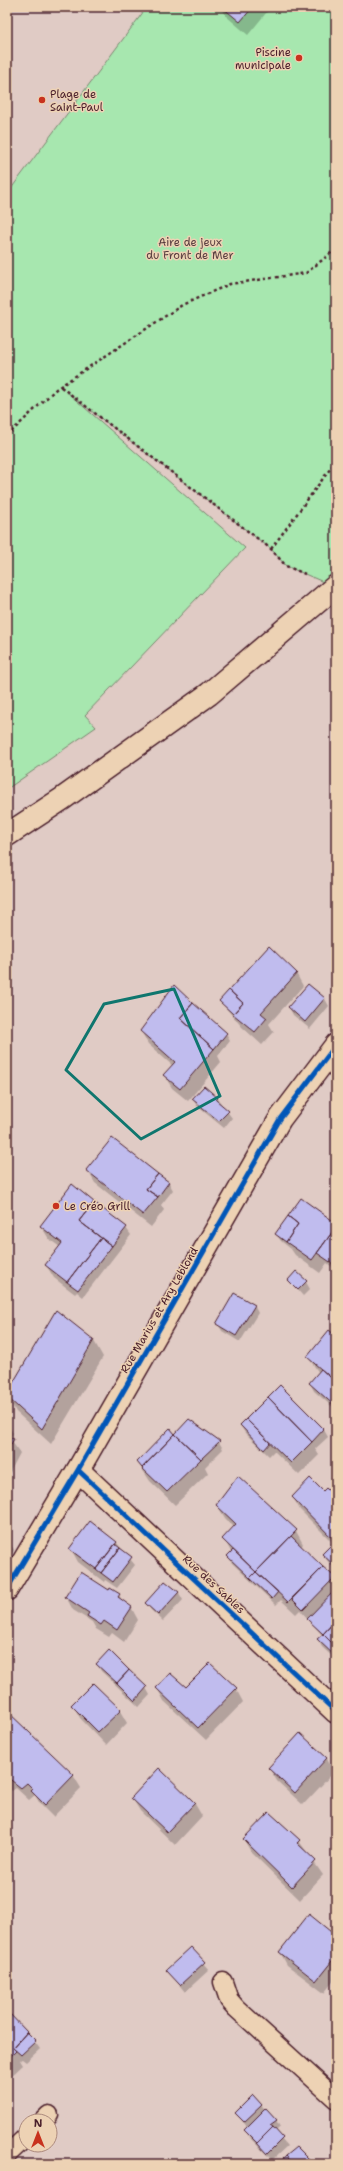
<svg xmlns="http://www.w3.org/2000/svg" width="343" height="2171" viewBox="0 0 343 2171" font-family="'Shantell Sans',sans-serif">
	<rect width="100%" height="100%" fill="#e0cbc5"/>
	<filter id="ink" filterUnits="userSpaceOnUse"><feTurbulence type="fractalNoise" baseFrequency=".025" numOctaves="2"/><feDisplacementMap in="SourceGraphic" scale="8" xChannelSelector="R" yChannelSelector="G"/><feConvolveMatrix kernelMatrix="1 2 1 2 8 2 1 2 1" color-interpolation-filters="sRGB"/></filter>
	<g filter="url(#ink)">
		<path fill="#a7e7af" stroke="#78836d" d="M147 7H336V586L335 587 286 566 271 549 68 393 245 548 85 715 96 727 7 789V194Z"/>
		<path fill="#0003" d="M221 7H271L248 35 226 16Z
			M296 973 303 986 269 1024 274 1032 262 1045 242 1027 220 1001Z
			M308 985 325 999 329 1006 310 1029 293 1015 289 1007Z
			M141 1031 226 1034 230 1041 218 1056 221 1062 188 1101 172 1088 164 1075 173 1066 148 1044Z
			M217 1098 232 1118 224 1128 197 1106 193 1099Z
			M88 1171 157 1174 169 1183 173 1190 161 1205 164 1210 151 1227 95 1183Z
			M72 1186 126 1228 131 1235 83 1297 77 1292 75 1294 54 1278 46 1265 60 1247 49 1239 41 1226Z
			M336 1224V1270L327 1263 320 1273 295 1255 291 1249 281 1241 276 1234Z
			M289 1280 306 1282 310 1289 303 1296Z
			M254 1305 258 1313 240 1342 222 1331 218 1324Z
			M57 1311 94 1341 103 1357 51 1444 16 1412 7 1395Z
			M336 1337V1410L314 1391 310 1383 319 1373 308 1357Z
			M280 1386 324 1430 328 1437 315 1449 319 1455 299 1475 274 1451 269 1456 245 1433 241 1426Z
			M7 1423 13 1433 10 1439 20 1453 8 1476Z
			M178 1438 219 1442 223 1449 205 1467 208 1473 175 1505 150 1481 138 1463Z
			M326 1490 336 1499V1572L323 1555 334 1544 300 1510 293 1497 324 1493Z
			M217 1505 296 1531 303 1544 301 1547 334 1578 336 1581V1660L322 1647 318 1640 323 1636 300 1610 296 1614 281 1600 276 1605 232 1563 228 1556 231 1552 224 1539 234 1527 225 1518Z
			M7 1537 14 1550 7 1562Z
			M116 1542 135 1565 117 1588 105 1580 104 1582 78 1562 71 1549Z
			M165 1582 179 1593 183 1600 163 1621 151 1610 146 1603Z
			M109 1592 119 1595 123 1602 131 1607 138 1620 124 1642 112 1633 109 1637 96 1629 92 1622 73 1610 66 1597Z
			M97 1664 146 1688 150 1695 139 1707 101 1671Z
			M157 1688 236 1689 243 1702 206 1740 164 1701Z
			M73 1705 120 1711 127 1723 106 1745 80 1718Z
			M7 1712 73 1775 81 1788 53 1817 40 1804 35 1795 29 1800 16 1788 12 1791 7 1786Z
			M300 1735 327 1759 334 1772 303 1805 277 1781 269 1768Z
			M159 1770 195 1804 202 1816 175 1845 140 1811 132 1798Z
			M269 1813 299 1841 323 1875 300 1900 251 1852 244 1840Z
			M336 1937V1978L324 1993 287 1965 280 1952Z
			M191 1949 209 1970 185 1992 168 1971Z
			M7 2013 35 2042 40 2049 26 2062 22 2059 20 2060 23 2065 7 2080Z
			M261 2105 265 2111 276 2120 280 2127 275 2132 287 2146 272 2160 250 2138 245 2130 248 2128 236 2113Z"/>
		<path fill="#c0bcee" stroke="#4a1f2b" d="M222 7H253L240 22Z
			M269 946 297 973 261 1013 267 1018 255 1032 233 1014 243 1003 229 990Z
			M308 984 325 998 305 1022 288 1007Z
			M174 985 193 1003 180 1018 214 1049 180 1089 163 1075 175 1062 140 1031Z
			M229 990 243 1003 233 1014 219 1001Z
			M193 1003 227 1033 214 1049 180 1018Z
			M204 1086 218 1098 216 1100 229 1111 219 1121 192 1099Z
			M112 1138 158 1174 146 1189 158 1197 143 1215 86 1170Z
			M158 1174 169 1182 158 1197 146 1189Z
			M72 1184 94 1202 79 1221 101 1238 67 1282 45 1265 62 1243 40 1226Z
			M301 1198 336 1223V1227L312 1260 286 1242 298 1224 288 1216Z
			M94 1202 127 1227 112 1246 79 1221Z
			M288 1216 298 1224 286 1242 275 1234Z
			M336 1227V1266L317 1253Z
			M101 1238 112 1246 78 1290 67 1282Z
			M296 1271 307 1281 298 1290 288 1280Z
			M234 1293 255 1305 236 1336 216 1324Z
			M56 1310 94 1340 42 1429 7 1397V1393Z
			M329 1330 336 1336V1382L307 1357Z
			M321 1369 336 1382V1407L309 1383Z
			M280 1385 324 1429 312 1442 268 1397Z
			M268 1397 312 1442 291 1463 246 1419Z
			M189 1419 220 1441 201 1459 175 1434Z
			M246 1419 270 1443 264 1450 240 1425Z
			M170 1428 175 1434 142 1468 137 1462Z
			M175 1434 201 1459 167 1492 142 1468Z
			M7 1436 14 1439 7 1451Z
			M238 1476 297 1530 256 1572 222 1539 236 1524 216 1505Z
			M310 1478 323 1491 326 1488 336 1498 335 1541 292 1497Z
			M90 1521 117 1542 96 1569 69 1549Z
			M291 1536 323 1567 288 1602 256 1572Z
			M336 1540V1567L322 1554Z
			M115 1544 120 1548 101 1573 96 1569Z
			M120 1548 132 1557 113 1582 101 1573Z
			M233 1550 256 1572 250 1578 227 1556Z
			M323 1567 335 1577 303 1610 292 1599Z
			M81 1572 109 1590 110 1588 120 1594 118 1597 132 1607 117 1630 104 1621 101 1625 87 1616 89 1613 65 1597Z
			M256 1572 278 1592 272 1599 250 1578Z
			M165 1581 179 1592 158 1615 145 1603Z
			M336 1589V1620L323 1634 307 1619Z
			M336 1620V1647L323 1634Z
			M323 1634 336 1647V1657L317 1639Z
			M109 1650 129 1670 117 1683 96 1664Z
			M210 1663 237 1688 198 1728 156 1688 170 1673 186 1687Z
			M129 1670 147 1687 135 1701 117 1683Z
			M93 1683 121 1710 98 1732 71 1705Z
			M7 1711 74 1775 45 1805 31 1791 33 1789 27 1783 21 1788 7 1777Z
			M300 1733 327 1758 295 1793 268 1768Z
			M159 1768 195 1803 167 1832 131 1798Z
			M269 1812 300 1840 297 1843 316 1861 292 1887 243 1839Z
			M309 1914 336 1936V1956L316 1981 279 1952Z
			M191 1947 205 1962 180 1985 166 1970Z
			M7 2011 27 2032 13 2048 16 2051 7 2060Z
			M27 2032 36 2041 21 2055 13 2048Z
			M253 2095 262 2105 244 2122 235 2113Z
			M266 2108 277 2120 270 2125 273 2127 257 2143 244 2130Z
			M273 2127 283 2138 267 2154 257 2143Z
			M297 2147 314 2164H294L286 2156Z
			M286 2156 294 2164H279Z"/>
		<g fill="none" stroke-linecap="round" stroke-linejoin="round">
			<defs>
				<path id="service" d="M223 1982 229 2000 236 2008 336 2099
					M43 2121 49 2115
					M7 2155 26 2137"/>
				<path id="minor" d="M78 1470 336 1712"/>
				<path id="tertiary" d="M7 1589 78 1470 280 1119 336 1045"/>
				<path id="secondary" d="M7 835 62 799 209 694 336 586"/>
			</defs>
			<use href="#service" stroke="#4a1f2b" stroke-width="21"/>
			<use href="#minor" stroke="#4a1f2b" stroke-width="25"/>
			<use href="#tertiary" stroke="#4a1f2b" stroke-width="25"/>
			<use href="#secondary" stroke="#4a1f2b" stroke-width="25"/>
			<path stroke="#4a1f2b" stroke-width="2.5" stroke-dasharray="3 3" stroke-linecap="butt" d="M61 387 271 549 286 566 305 574
				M7 436 56 389 182 305 230 284 306 273 336 249
				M271 549 336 461"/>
			<use href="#service" stroke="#edd2b4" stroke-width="18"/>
			<use href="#minor" stroke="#edd2b4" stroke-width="22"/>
			<use href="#tertiary" stroke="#edd2b4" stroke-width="22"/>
			<use href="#secondary" stroke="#edd2b4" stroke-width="22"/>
			<defs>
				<path id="cycleway" d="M78 1470 336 1712
					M7 1589 78 1470 280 1119 336 1045"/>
			</defs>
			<use href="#cycleway" stroke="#edd2b4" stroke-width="8"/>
			<use href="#cycleway" stroke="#0057b8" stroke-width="5"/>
		</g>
	</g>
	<path fill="none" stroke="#0f766e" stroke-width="3" stroke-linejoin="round" d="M174 989 220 1096 141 1139 66 1070 104 1004Z"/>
	<g fill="#c8321e" stroke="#edd2b4" stroke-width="1.5">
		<circle cx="299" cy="58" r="4"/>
		<circle cx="42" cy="100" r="4"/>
		<circle cx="56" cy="1206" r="4"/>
	</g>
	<g text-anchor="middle" stroke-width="3" stroke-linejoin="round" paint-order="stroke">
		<g font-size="11" fill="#4a1f2b" stroke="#edd2b4" text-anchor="start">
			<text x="291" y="56" text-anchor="end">Piscine<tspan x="291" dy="13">municipale</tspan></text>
			<text x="50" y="98">Plage de<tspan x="50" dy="13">Saint-Paul</tspan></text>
			<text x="64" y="1210">Le Créo Grill</text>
		</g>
		<g font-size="11" fill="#583d3f" stroke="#edd2b4">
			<text x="190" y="246">Aire de jeux<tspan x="190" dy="13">du Front de Mer</tspan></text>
		</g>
		<g font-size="11" fill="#4a1f2b" stroke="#edd2b4">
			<text transform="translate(159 1310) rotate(-60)" y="4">Rue Marius et Ary Leblond</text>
			<text transform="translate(214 1584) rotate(43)" y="4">Rue des Sables</text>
		</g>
	</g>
	<rect width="343" height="2171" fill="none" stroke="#edd2b4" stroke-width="24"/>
	<rect x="12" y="12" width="319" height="2147" fill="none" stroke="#4a1f2b" stroke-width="1.5" filter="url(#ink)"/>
	<g transform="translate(38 2133)"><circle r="19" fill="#edd2b4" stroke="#ac8a7d"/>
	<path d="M0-3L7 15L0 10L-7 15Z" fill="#c8321e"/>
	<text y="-6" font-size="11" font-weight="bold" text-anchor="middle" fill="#4a1f2b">N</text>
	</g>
</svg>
